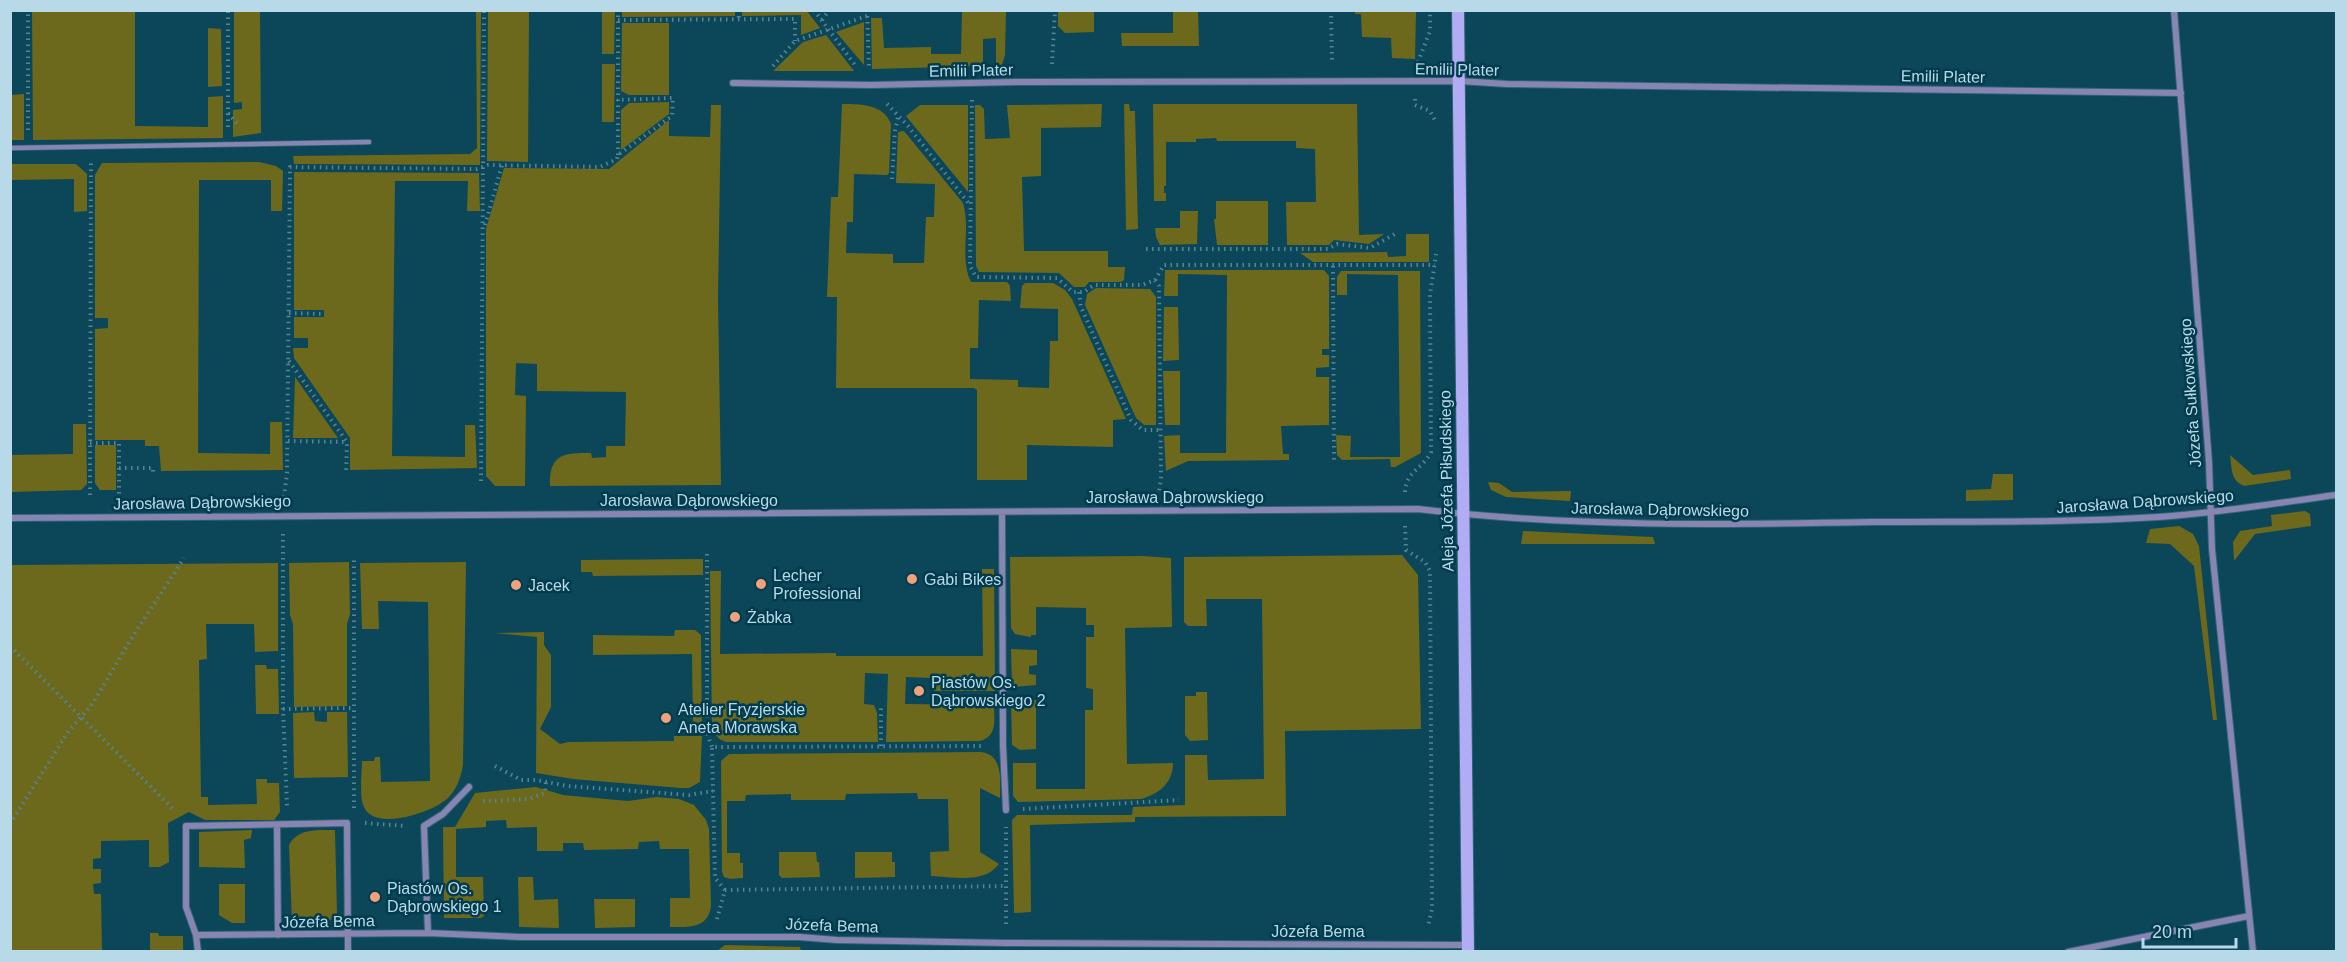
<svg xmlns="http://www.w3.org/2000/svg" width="2347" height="962" viewBox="0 0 2347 962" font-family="Arial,sans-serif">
	<rect width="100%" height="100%" fill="#0c4659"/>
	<path fill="#6c691c" d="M32 11H135V126L208 127V97L223 96V138L33 140Z
		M234 11H260L261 133 233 137V110L242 109V102L234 103Z
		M406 11H481L480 165 294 164 293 156 470 154 477 148 476 12H406Z
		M488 11H529L528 162 487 161Z
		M602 11H615L614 54H602Z
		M622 11 735 10V16L622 17Z
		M742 11H807L820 28 801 35V15L742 16Z
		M962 11H1006L1005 55 1002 65H996V38L983 39V66L872 69 871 18H882L884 48 931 47V54H961Z
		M1058 11H1094V32L1065 33 1058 26Z
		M1173 11H1198L1199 46H1122L1121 33H1173Z
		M1355 11H1416L1415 59 1392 58 1391 38 1362 37 1361 14H1355Z
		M864 22V65L836 32Z
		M622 23H669V95H629L621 91Z
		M208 28 221 29 222 86 208 87Z
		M826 35 854 71H773L803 42Z
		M602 64H615L614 122H602Z
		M24 94V140H11V95Z
		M669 102V114L621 150V110L629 103Z
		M842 104C860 104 884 104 891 124L889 173 887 175 854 174 853 222H847L846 253 893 254V263H924L926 217H934L935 184 896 183 898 132 904 131 963 203C971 230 959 257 971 282H1007L1010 286 1011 301 979 300 978 348H970V379L1018 380V387L1049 388 1050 341H1058V309L1020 308 1022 286 1025 283H1053L1065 290 1072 299 1126 419 1113 420V447L1027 445V480H977V390L974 388H836L837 297H827L831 197H838Z
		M1102 104 1101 127 1041 128V176L1022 177 1024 251H1108V267H1125L1124 280 1121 282H1089L1085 287H1074L1059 273 979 272 976 266 975 105H980L984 109 985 139 1010 138 1007 105Z
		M1124 104H1129L1130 111H1135L1138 229 1126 230Z
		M1153 104H1357L1359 235 1384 234 1369 244 1334 240 1329 245H1287L1286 202H1316L1315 149 1296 148V141H1217L1216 138 1196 139V142H1166V186H1164V193H1166V201H1154Z
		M711 105H721L718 298 721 485 550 486C549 454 563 453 591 453L592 458 606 457V446H625L626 392 537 391V364L516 363 515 395 526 396 525 486H495L486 476V229L504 168 609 169 669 120V136L710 137Z
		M920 105H968V192L906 116Z
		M259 162 276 166 283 171 282 211H271V180H199L198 453 270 454V422H282L283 470 161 471 159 446H145V440H95V329L108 328V318H95V175L102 163Z
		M10 164H76L87 174V211L74 212V179L11 180Z
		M294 172 479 173 480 211H467L468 181H395L392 456 465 457V425H475L477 468 350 470V438L294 358 293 348H308V338H294V317H324V310H294Z
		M1216 201H1268V245H1217L1214 219H1216Z
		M1180 211H1198L1197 244 1160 245 1156 237 1155 228H1180Z
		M1406 234H1429V262H1313L1300 253 1387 252 1388 257 1406 256Z
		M1165 270H1324L1329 276V349H1322V355H1329V367L1316 368V377H1329V425L1281 426 1283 454H1289V460L1188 461 1166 471 1164 436 1180 435V453H1226L1227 275 1178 274V296H1164Z
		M1341 271H1420L1421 453 1395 467H1391L1390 459 1342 460 1337 455 1336 435 1351 436 1350 457H1400L1398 275 1347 274V295H1337V277Z
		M1096 288 1150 289 1156 297V425H1144L1136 418 1085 305 1087 294Z
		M1164 307H1178L1179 360 1163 361Z
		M1163 371H1180V425H1165Z
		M295 377 338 438H293Z
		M73 424H86L87 484 81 490 11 492V455L73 454Z
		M95 445H116V490H100L95 483Z
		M2230 455 2253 475 2290 470 2291 479 2244 486C2230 480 2232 468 2230 455Z
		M1993 474H2013V500L1966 501V490L1991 489Z
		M1488 482 1499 483 1512 492 1571 491 1570 501 1506 497 1491 490Z
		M2305 511 2310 514 2311 526 2255 534 2234 561 2233 542 2240 531 2272 526 2271 515Z
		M2179 526 2193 534 2199 546 2217 720H2213L2194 566 2170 544 2146 543 2150 529Z
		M1523 531 1653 537 1655 544H1521Z
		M1402 555 1418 575 1421 729 1285 731 1286 816 1135 817V822L1030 825 1031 912 1014 913 1012 820 1017 815H1132L1133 807 1185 805V755H1207L1208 780 1264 779 1262 599H1206L1207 626H1188L1184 622V557Z
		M1142 556 1171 558 1172 627 1125 628 1127 764 1173 763C1173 783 1159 794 1141 799L1018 802 1013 796V763H1036V789H1085V710H1093V689L1086 688V637H1094V625H1086V608L1036 607V635H1031V637L1015 634 1011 628 1010 557Z
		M703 559V575L593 576 592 572H581V560Z
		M349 562 350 614 347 624V706L294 707 293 624 290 615 289 563Z
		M466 562 463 765C461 777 457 789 448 798 434 812 374 832 364 807 359 798 362 772 362 761H374L375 757H380L381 782 430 781 428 602 378 601 379 629H362L360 563Z
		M278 563V651L255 652 254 624H206L207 659 199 660 201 797H208V805L257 804 256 779H267V783H279L280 812 274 820H205L189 812 168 823 169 862 160 867H149V840L101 841V858L93 859V869H101V883L93 884 94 894H101L102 951H11V565Z
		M982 569H994L995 691H934L933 678 906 677 905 704 994 705C994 720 998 736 980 741L886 742 888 674 865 673 864 704 874 705 877 713 878 742H726C719 740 714 735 712 727L710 571H721L720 654 836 653V656H983Z
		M675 630H695L701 635 702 730H693L692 654 593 655V635L674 636Z
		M544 632V645L551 655V707L540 729 560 744 569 742 674 741V736H702L700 782 689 788H681L573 779 536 773 537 637 494 633Z
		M1011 649 1037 650V665L1029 666V674L1036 675V685L1014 687 1012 684Z
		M255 665H266L267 669H278L279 714H256Z
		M1196 692H1207L1208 740 1190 741 1185 735V696H1196Z
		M1011 700H1036V749L1020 750 1012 745Z
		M314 712 315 721 327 722V712H347L348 777 294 778 293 713Z
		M979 752C1004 753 1000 781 1000 798L980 788V852L999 864C984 884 954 877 931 876L930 852 949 851 948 799H918L917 793 846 794 845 800H791V794L746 795 745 801H727V853H740V863H743V878L730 879 724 877 722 872 721 761 729 754Z
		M536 787 563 795 628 801 656 797 679 799 694 805 706 820 709 829 711 906C708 929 689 927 670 927V898H690L689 849H660L659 841 639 842 638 849 584 850 583 843H563V851H537V827L507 828 506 820 486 821V827L456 829V877H483L484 916 481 918H444L443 827H455L475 793Z
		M252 830 251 838 244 840 245 868 199 867V832Z
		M335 830 337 914 328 922 292 921 289 845C298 828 317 830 335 830Z
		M816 852 817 862H819L820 877 782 878 779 875V852Z
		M855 852H892V862H895V877L855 878Z
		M518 877H533L534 900 558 899 559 928 519 927Z
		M219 884H245V923H232L219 915Z
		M594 899H635V927L595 928Z
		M150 933H158L159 936H183V951H150Z
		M725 945 800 947 801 951H717Z"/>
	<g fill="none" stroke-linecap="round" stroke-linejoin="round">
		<defs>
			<path id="lane" d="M10 148 369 142"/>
			<path id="street" d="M2174 10 2209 462 2212 549 2253 952
				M733 83 871 85 1016 82 1459 81 1507 84 2181 93
				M1002 512 1003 746 1006 810
				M10 518 1418 509C1569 527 1719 525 1871 522 1966 521 2062 523 2158 517 2218 513 2277 503 2336 495
				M277 825 278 935
				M428 933 424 826 443 814 469 787
				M196 935 428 933 520 937H799L837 940 1006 943 1468 945
				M198 952 196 935 186 907V826L347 823 348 952
				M2068 952 2249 916"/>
			<path id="secondary" d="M1458 10 1468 952"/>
		</defs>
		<use href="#lane" stroke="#2e6476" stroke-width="6"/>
		<use href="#street" stroke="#2e6476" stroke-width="8"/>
		<use href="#secondary" stroke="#2e6476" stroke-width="14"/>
		<path stroke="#568596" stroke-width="4" stroke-dasharray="1.5 4.5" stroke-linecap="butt" d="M367 10V12
			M738 10 739 19
			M814 10 855 65
			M867 10 869 67
			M1331 10 1332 64
			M618 20 795 19V41
			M822 20 829 10
			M1418 62 1430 31V10
			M1052 64 1055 10
			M773 66 795 41 867 16
			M1415 99V105L1430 111 1436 122
			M972 100 970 266 976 277 1057 278 1073 292H1084L1094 285H1142L1155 280 1159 286 1161 478 1159 492
			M887 104 908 126 970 205
			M228 113 239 126
			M228 127V10
			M28 130V10
			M618 155V10
			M892 179 895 131 898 117
			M485 225 502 165
			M1146 249H1328L1337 244 1370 248 1395 234
			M1333 266 1334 464
			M1155 280 1164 265H1435
			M1079 292 1081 307 1131 420 1143 430H1160
			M289 313 324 314
			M289 361 347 442 346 473
			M288 441 347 442
			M90 443H119V495
			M119 468H153V474
			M481 481 484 10
			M1405 492C1406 471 1423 469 1431 452L1430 295 1436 254
			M90 495 91 163
			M284 497 287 473 290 167 477 169 488 165 600 167 617 159 618 155 672 116 673 98 617 100
			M1405 526 1406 550 1425 562 1430 571 1432 909 1428 927
			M283 534V709L287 806
			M707 554V733L712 747
			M10 646 175 811
			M283 709 354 708
			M881 746V706
			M495 766 521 780H537L567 786 689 795 713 791
			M483 801 529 799 545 793 546 782
			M354 808V557
			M1023 809 1179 800
			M365 823 405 826
			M10 824 68 732 93 703 131 639 184 558
			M725 890 715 878 712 747 985 746
			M717 919 725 890 1006 886
			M1006 924V827"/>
		<use href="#lane" stroke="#8885b3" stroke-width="4.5"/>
		<use href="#street" stroke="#8885b3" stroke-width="6"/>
		<use href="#secondary" stroke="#b1acf4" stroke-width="12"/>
	</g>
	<g fill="#f1a27b" stroke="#003b4e" stroke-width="2">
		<circle cx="912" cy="579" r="6"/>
		<circle cx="761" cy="584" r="6"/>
		<circle cx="516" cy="585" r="6"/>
		<circle cx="735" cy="617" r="6"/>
		<circle cx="919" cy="691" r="6"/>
		<circle cx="666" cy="718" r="6"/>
		<circle cx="375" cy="897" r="6"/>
	</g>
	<g text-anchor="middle" stroke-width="5" stroke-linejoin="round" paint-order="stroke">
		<g font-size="16" fill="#b8dae8" stroke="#003b4e">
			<text transform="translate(1457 69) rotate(1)" y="6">Emilii Plater</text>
			<text transform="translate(971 70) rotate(-1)" y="6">Emilii Plater</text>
			<text transform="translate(1943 76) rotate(1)" y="6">Emilii Plater</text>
			<text transform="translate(2190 393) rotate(-94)" y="6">Józefa Sułkowskiego</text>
			<text transform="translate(1446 481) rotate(-91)" y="6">Aleja Józefa Piłsudskiego</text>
			<text x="1175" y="503">Jarosława Dąbrowskiego</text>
			<text x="689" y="506">Jarosława Dąbrowskiego</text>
			<text transform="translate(2145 501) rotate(-4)" y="6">Jarosława Dąbrowskiego</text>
			<text transform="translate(202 502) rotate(-1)" y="6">Jarosława Dąbrowskiego</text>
			<text transform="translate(1660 509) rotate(1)" y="6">Jarosława Dąbrowskiego</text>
			<text transform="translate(328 921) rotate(-1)" y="6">Józefa Bema</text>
			<text transform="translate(832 925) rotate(2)" y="6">Józefa Bema</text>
			<text x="1318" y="937">Józefa Bema</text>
		</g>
		<g font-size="16" fill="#b8dae8" stroke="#003b4e" text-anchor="start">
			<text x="773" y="581">Lecher<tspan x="773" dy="18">Professional</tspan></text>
			<text x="924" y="585">Gabi Bikes</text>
			<text x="528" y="591">Jacek</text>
			<text x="747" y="623">Żabka</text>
			<text x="931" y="688">Piastów Os.<tspan x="931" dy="18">Dąbrowskiego 2</tspan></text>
			<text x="678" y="715">Atelier Fryzjerskie<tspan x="678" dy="18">Aneta Morawska</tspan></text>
			<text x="387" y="894">Piastów Os.<tspan x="387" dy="18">Dąbrowskiego 1</tspan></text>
		</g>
	</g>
	<rect width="2347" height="962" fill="none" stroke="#b8dae8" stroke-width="24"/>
	<path d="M2143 938v9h93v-9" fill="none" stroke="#b8dae8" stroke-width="3"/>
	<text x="2152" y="938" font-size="18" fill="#b8dae8" stroke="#003b4e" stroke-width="4.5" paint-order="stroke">20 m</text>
</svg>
